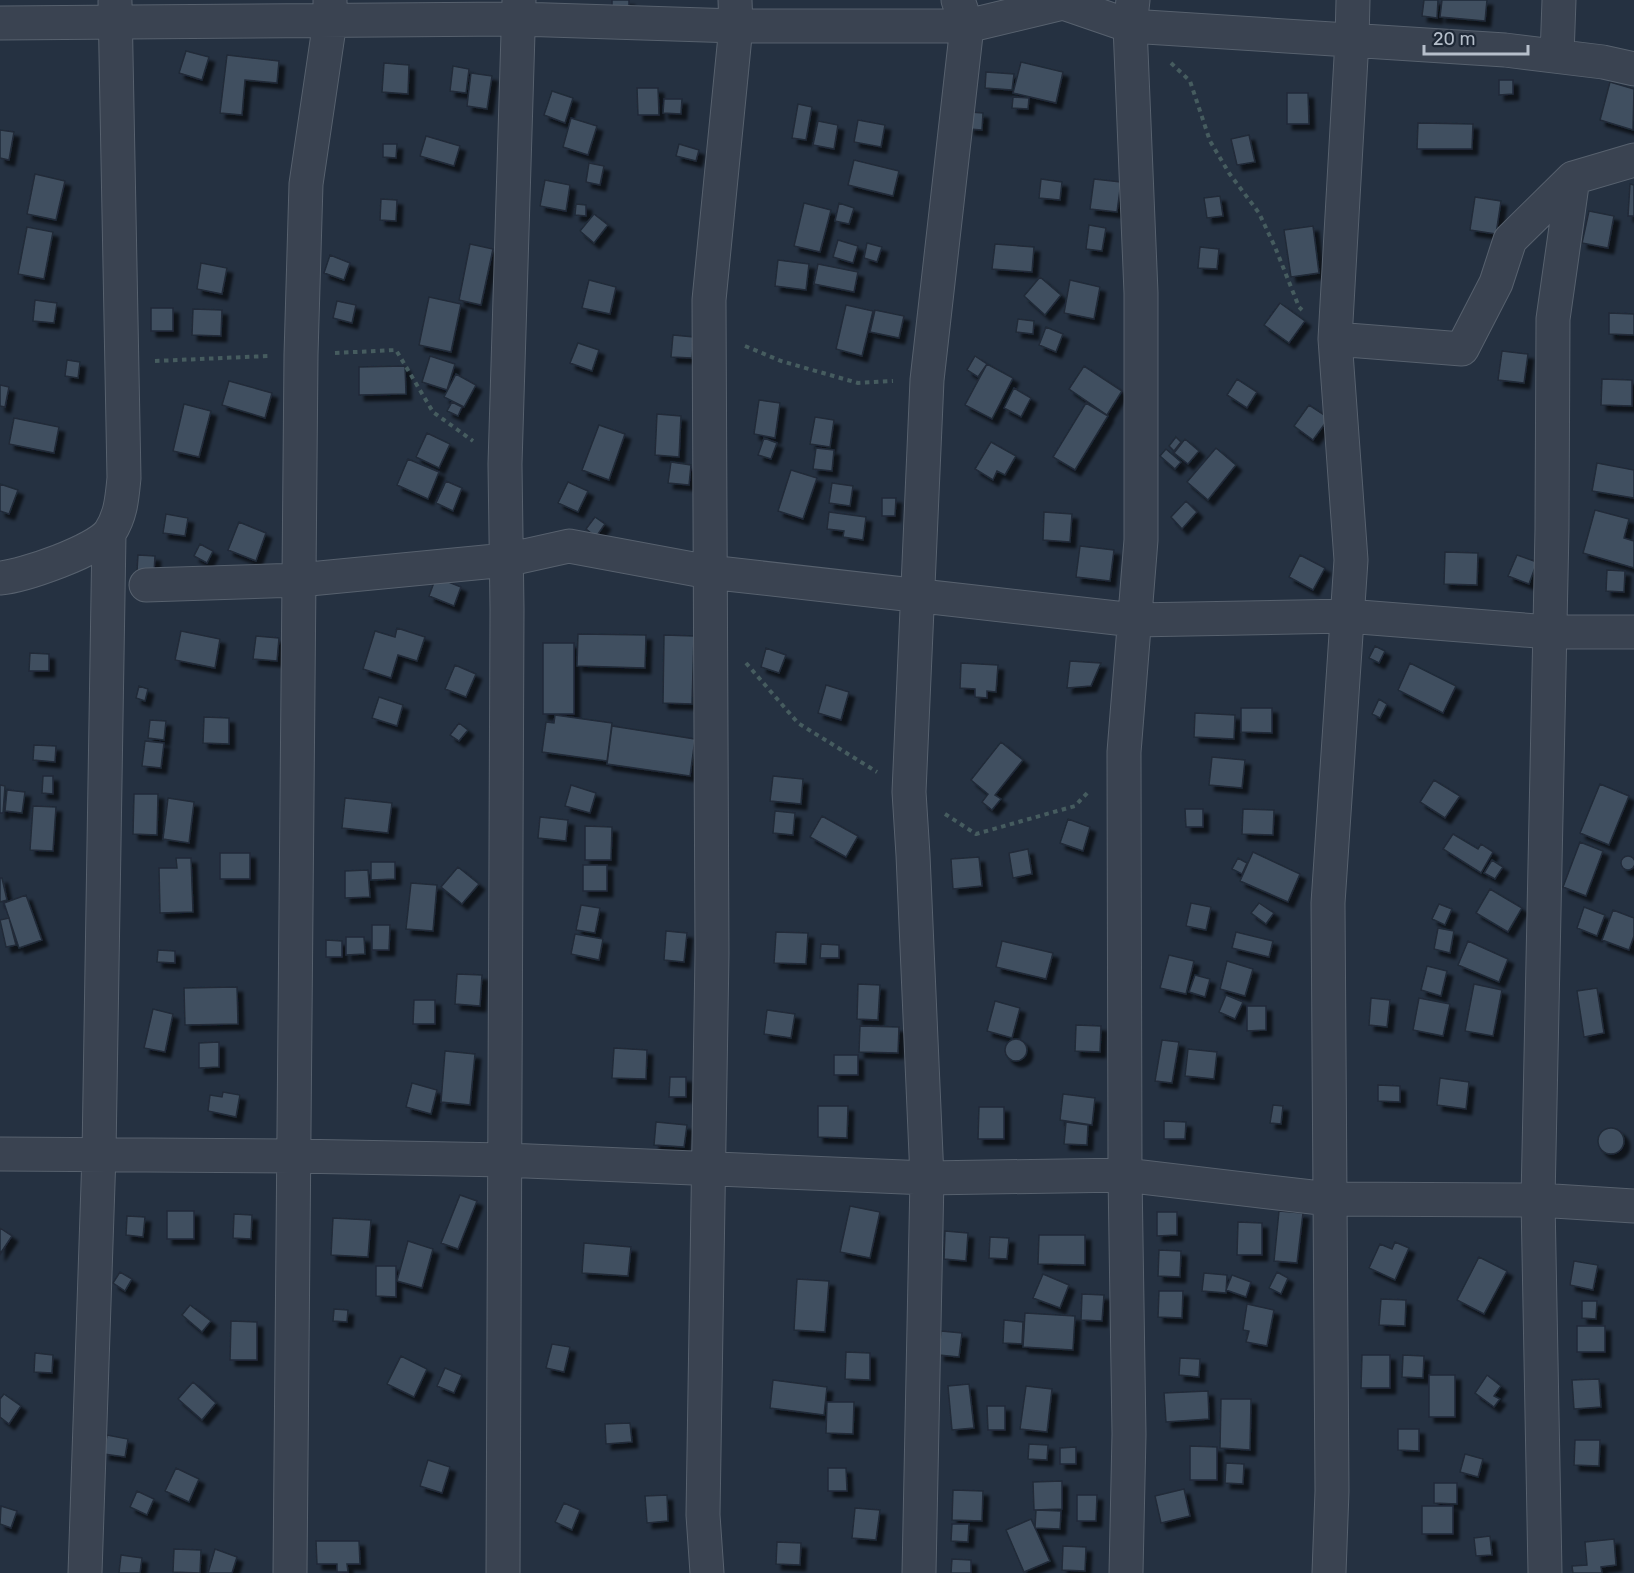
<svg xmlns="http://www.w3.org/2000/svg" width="1634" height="1573" viewBox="0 0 1634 1573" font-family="Rubik,sans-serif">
	<defs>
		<filter id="shadow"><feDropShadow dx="5.5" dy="5.5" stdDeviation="1.5" flood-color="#0009"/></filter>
	</defs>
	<rect width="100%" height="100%" fill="#253141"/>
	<path fill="#415060" stroke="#202a38" stroke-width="1.5" filter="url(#shadow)" d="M612 0H629V8H612Z
		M1424 0H1438L1437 18 1422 16Z
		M1442 0H1487L1485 21 1440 17Z
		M186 51 209 57 202 80 179 73Z
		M227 55 279 61 277 83 245 80 242 115 220 113Z
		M1021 62 1063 72 1056 103 1013 93Z
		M384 63 409 65 408 94 382 92Z
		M453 66 469 69 466 93 450 91Z
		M986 72 1014 74 1012 90 985 88Z
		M471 73 492 76 487 109 467 106Z
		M1499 80H1513V94L1499 95Z
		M1610 82 1634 89 1633 130 1600 120Z
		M637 88H658L659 115H638Z
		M552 91 573 98 565 123 544 115Z
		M1287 93H1308L1309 124H1287Z
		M1013 97 1029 98 1028 109 1012 108Z
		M664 99H682L681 114 663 113Z
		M798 104 812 107 806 140 792 138Z
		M970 112 983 113 982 130 969 129Z
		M571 118 597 126 588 155 563 147Z
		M858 120 885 125 881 147 854 142Z
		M818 121 838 125 834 149 813 145Z
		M1418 123 1473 124 1472 149H1417Z
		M0 130 14 132 9 160 0 158Z
		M1249 135 1255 162 1237 165 1231 139Z
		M426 136 460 146 454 166 420 156Z
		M383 144H397L396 158 383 157Z
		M679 144 699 150 696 161 676 156Z
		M854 160 899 171 893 196 848 185Z
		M589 163 604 166 600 185 586 182Z
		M35 174 65 181 56 220 27 214Z
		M1041 179 1062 182 1060 200 1039 198Z
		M1094 179 1121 182 1117 212 1090 209Z
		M545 180 570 185 566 211 540 206Z
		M1630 184 1634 185V216H1628Z
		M1220 196 1223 216 1207 218 1204 198Z
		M1475 197 1501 201 1496 234 1470 230Z
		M381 199 397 200 396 221 380 220Z
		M804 203 831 210 820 252 794 246Z
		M839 203 854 208 849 224 835 221Z
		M576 204 586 205V216L575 215Z
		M1589 211 1614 216 1608 248 1582 243Z
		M594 214 608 225 594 243 580 231Z
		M1089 225 1106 228 1102 251 1086 249Z
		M1313 226 1319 273 1291 277 1284 230Z
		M27 227 53 232 44 279 18 274Z
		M838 240 858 246 853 263 833 257Z
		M867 243 882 247 877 262 864 258Z
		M470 244 493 249 481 305 459 300Z
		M995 244 1034 247 1032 272 992 269Z
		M1200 247 1219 249 1217 269 1198 268Z
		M330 255 350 263 344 280 324 273Z
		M778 260 809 264 806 290 775 286Z
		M201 263 227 268 222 294 197 289Z
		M818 264 858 272 854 292 814 284Z
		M1040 277 1061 295 1045 315 1024 296Z
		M589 280 616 287 610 314 582 308Z
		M1070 280 1100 287 1094 319 1064 313Z
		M429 297 461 304 451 352 419 345Z
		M35 300 57 303 54 323 33 321Z
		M337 301 356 305 352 323 333 318Z
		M1280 303 1305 321 1289 343 1264 325Z
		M846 305 873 311 862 356 836 349Z
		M151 308H173V331H151Z
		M193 309 222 310 221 336 192 335Z
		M875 310 904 316 899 338 870 332Z
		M1609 313 1634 314V335L1609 334Z
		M1018 319 1034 321 1033 334 1016 332Z
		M1046 327 1063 334 1056 352 1039 345Z
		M673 335 694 337 692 358 671 357Z
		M578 343 599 350 592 371 570 363Z
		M1502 351 1528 354 1524 383 1498 380Z
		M430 356 455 364 447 390 422 382Z
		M975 356 987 364 978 377 967 370Z
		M67 360 80 362 78 378 65 376Z
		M987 364 1013 378 992 419 965 405Z
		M405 366 406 394 359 395V367Z
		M1084 366 1122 391 1107 415 1069 389Z
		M456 374 476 385 464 407 444 397Z
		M1237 379 1257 392 1247 408 1227 395Z
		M1602 379 1632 380V406L1601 405Z
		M229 381 272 393 265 418 222 405Z
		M0 385 9 387 5 407 0 406Z
		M1014 388 1031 398 1021 417 1004 408Z
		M759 400 780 403 775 438 754 434Z
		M452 402 462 407 458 416 447 411Z
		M1086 403 1108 416 1075 470 1053 457Z
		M184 404 211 411 199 457 173 451Z
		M1309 405 1329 418 1313 440 1294 426Z
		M657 414 681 416 679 457 655 455Z
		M815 417 834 420 830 447 810 444Z
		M14 418 59 427 54 453 9 444Z
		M599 425 625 434 609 480 582 470Z
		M427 433 450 444 439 468 416 457Z
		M1176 437 1181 442 1174 451 1169 446Z
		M764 438 777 443 771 459 758 455Z
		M1185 439 1199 451 1188 464 1174 453Z
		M991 442 1016 456 1005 475 997 471 993 480 975 469Z
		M816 448 834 450 832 471 813 469Z
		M1216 448 1236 465 1208 500 1187 482Z
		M1166 449 1181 462 1175 469 1160 456Z
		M408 459 439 472 428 499 397 485Z
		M671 462 691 465 689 485 668 483Z
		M1597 463 1634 470V498L1592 491Z
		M791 470 817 478 803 519 778 511Z
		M446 481 462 488 453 511 436 503Z
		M568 482 588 491 578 512 558 503Z
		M832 483 853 486 850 506 829 503Z
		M0 484 18 490 9 514 0 511Z
		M882 498H896L895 516H882Z
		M1186 501 1197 512 1182 529 1171 517Z
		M1595 510 1629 519 1624 538 1634 541V568L1583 553Z
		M829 512 866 517 863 540 843 537 844 531 827 529Z
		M1044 512 1072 514 1070 542 1043 540Z
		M166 514 188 518 185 536 163 533Z
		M595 517 605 524 596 537 586 529Z
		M239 522 266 533 256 561 228 550Z
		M200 544 213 551 207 563 194 556Z
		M1080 546 1114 550 1110 581 1076 577Z
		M1445 552 1478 553 1477 585 1444 584Z
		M138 555 155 556 154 572 137 571Z
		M1300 555 1325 568 1313 590 1289 577Z
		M1517 555 1537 562 1529 584 1508 576Z
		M1607 570 1625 571 1624 592 1606 591Z
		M436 577 461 587 454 606 429 596Z
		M397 628 425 637 417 661 398 655 391 678 363 669 375 631 395 637Z
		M181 631 220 639 215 668 175 660Z
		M578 634 646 635 645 668 577 666Z
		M664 635 694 636 692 704 663 703Z
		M256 636 279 638 277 661 253 659Z
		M543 643H574V714H543Z
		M1375 646 1385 651 1379 663 1369 658Z
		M766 648 786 655 779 673 761 667Z
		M30 653 49 654V671H29Z
		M1070 661 1101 663 1091 686 1067 688Z
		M961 663 998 665 996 692 987 691V698L975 697V689L960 688Z
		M1410 663 1456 686 1443 713 1398 690Z
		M455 665 476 674 466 697 445 689Z
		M826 685 849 692 841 720 818 713Z
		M139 686 148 689 145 701 136 698Z
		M379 697 403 705 397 726 372 718Z
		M1379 699 1387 704 1380 718 1372 714Z
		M1241 708H1272V733L1241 732Z
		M1195 713 1235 715 1234 739 1194 737Z
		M555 715 612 723 607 761 542 752 546 722 554 723Z
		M204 717 229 718V744L203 743Z
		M150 720 166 721 164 740 148 738Z
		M459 723 468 730 459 741 450 735Z
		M612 726 695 739 690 776 607 764Z
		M145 741 164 743 161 768 142 766Z
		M1001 742 1023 760 995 795 1001 799 992 810 982 802 988 794 971 780Z
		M34 745 56 746 55 762 33 760Z
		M1212 757 1245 760 1242 788 1209 785Z
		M43 776H53V794L42 793Z
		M773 776 803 779 801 804 770 801Z
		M1434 780 1460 796 1445 818 1420 802Z
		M1600 784 1629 796 1609 845 1580 833Z
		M0 785 5 786 3 813H0Z
		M571 785 596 793 590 813 565 806Z
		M7 790 25 792 22 813 5 811Z
		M134 794H158L157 835 133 834Z
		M168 798 194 802 189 843 163 839Z
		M345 798 392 803 388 833 342 828Z
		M33 806 56 807 53 851 30 850Z
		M1185 809H1203V827H1186Z
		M1243 809 1274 810 1273 835 1242 834Z
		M775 811 795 813 793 835 773 833Z
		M822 816 858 836 846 857 810 837Z
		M540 817 568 820 566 841 538 838Z
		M1068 819 1090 827 1083 851 1060 843Z
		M585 826 612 827 611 860H585Z
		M1453 834 1478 849 1481 844 1493 852 1481 873 1443 849Z
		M1580 842 1603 851 1586 896 1563 887Z
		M1028 849 1032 874 1013 878 1009 853Z
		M1253 852 1300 874 1288 902 1240 881Z
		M220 853H250V879H220Z
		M1621 863a7 7 0 1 1 14 0a7 7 0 1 1-14 0Z
		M979 857 982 886 953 889 951 859Z
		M176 858H191L193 912 160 913 159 868H177Z
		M1238 858 1247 863 1242 874 1232 869Z
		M1492 860 1503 867 1495 879 1484 873Z
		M371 862H395V879L371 880Z
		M583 865H607V891H583Z
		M458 867 479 884 462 904 441 887Z
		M368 870 370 897 345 898V871Z
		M0 878H2L7 900 0 902Z
		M411 883 437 885 433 931 406 929Z
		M1490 889 1522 908 1508 932 1476 913Z
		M26 895 42 940 19 948 4 903Z
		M1191 903 1211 907 1206 930 1186 926Z
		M1259 903 1274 913 1266 924 1251 913Z
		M1439 904 1452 909 1445 925 1432 919Z
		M581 905 600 908 595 933 576 930Z
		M1584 907 1605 915 1597 936 1577 928Z
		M1613 910 1634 918V936L1629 950 1602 940Z
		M9 918 16 945 6 947 0 920Z
		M372 925H390L389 950H372Z
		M1438 928 1454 931 1450 953 1434 949Z
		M666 931 687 933 684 962 664 960Z
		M776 932 808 933 806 964 774 963Z
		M1236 932 1273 941 1269 957 1232 948Z
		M575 934 603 939 599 960 571 954Z
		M346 937H364L365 954 346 955Z
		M326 940 342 941V957H326Z
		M1002 941 1053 953 1046 979 996 967Z
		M1468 941 1508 959 1499 982 1458 965Z
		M821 944 839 945V958H820Z
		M158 950 175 951V963L157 962Z
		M1169 955 1194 961 1186 994 1160 988Z
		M1227 961 1253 969 1245 996 1220 989Z
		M1427 966 1447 971 1441 996 1421 990Z
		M457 974 482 975 480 1006 455 1004Z
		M1195 975 1210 979 1205 997 1189 992Z
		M858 984 880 985 878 1020 857 1019Z
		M1474 984 1502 990 1493 1036 1465 1031Z
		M237 987 238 1024 185 1025 184 988Z
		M1597 988 1604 1033 1584 1037 1577 991Z
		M1226 995 1243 1002 1235 1019 1219 1012Z
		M1371 998 1390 1000 1387 1027 1369 1025Z
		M1419 998 1450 1004 1443 1036 1413 1030Z
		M414 1000H435V1024H413Z
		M995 1001 1020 1008 1012 1038 987 1031Z
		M1247 1006H1266V1030L1247 1031Z
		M153 1009 173 1014 165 1052 144 1048Z
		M767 1010 795 1014 791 1038 764 1034Z
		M1076 1025 1101 1026 1100 1052 1075 1051Z
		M860 1026 899 1027 898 1053 859 1052Z
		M1005 1050a11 11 0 1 1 22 0a11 11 0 1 1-22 0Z
		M1162 1040 1179 1042 1172 1083 1155 1081Z
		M219 1042V1067L199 1068V1043Z
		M614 1048 647 1050 646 1079 612 1078Z
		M1188 1049 1217 1052 1214 1079 1185 1076Z
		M445 1051 475 1054 470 1105 441 1102Z
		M834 1055H858V1075H834Z
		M670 1077H686V1097H669Z
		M1440 1078 1469 1082 1466 1109 1437 1105Z
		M412 1083 437 1090 431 1114 406 1107Z
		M1378 1085 1400 1086V1102L1378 1101Z
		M223 1092 240 1095 236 1117 208 1111 210 1095 222 1097Z
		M1063 1094 1095 1098 1092 1125 1060 1120Z
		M1273 1105 1283 1106 1281 1124 1270 1123Z
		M818 1106H848L847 1138 818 1137Z
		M979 1107H1004V1139H978Z
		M1164 1121 1186 1122 1185 1139H1164Z
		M656 1122 687 1125 684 1147 654 1145Z
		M1066 1122 1088 1125 1087 1145 1064 1144Z
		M1598 1141a13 13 0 1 1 26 0a13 13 0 1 1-26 0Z
		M460 1195 477 1201 458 1249 441 1243Z
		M850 1206 880 1212 870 1258 840 1252Z
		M167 1211H194V1239H167Z
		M1279 1211 1303 1213 1297 1263 1274 1261Z
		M1157 1212H1177V1235L1157 1236Z
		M234 1214 252 1215 251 1239 233 1238Z
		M127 1216 145 1217 143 1237 126 1235Z
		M333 1218 371 1220 368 1257 331 1255Z
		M1238 1222 1262 1223V1255H1237Z
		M0 1228 12 1236 0 1254Z
		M945 1231 968 1233 966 1261 944 1259Z
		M1039 1235H1085V1265L1038 1264Z
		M990 1237 1009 1238 1007 1259 989 1258Z
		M408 1241 433 1249 422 1288 397 1281Z
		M1395 1242 1409 1248 1395 1280 1369 1268 1380 1244 1392 1249Z
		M584 1243 631 1247 628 1276 582 1273Z
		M1159 1250 1181 1251 1180 1277 1158 1276Z
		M1479 1257 1507 1271 1484 1314 1457 1300Z
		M1574 1261 1598 1265 1593 1290 1570 1285Z
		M376 1266H396V1297L376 1296Z
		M120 1272 132 1279 125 1291 113 1283Z
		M1277 1272 1288 1278 1281 1294 1269 1288Z
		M1204 1273 1227 1275 1226 1293 1202 1291Z
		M1043 1274 1069 1285 1060 1308 1033 1298Z
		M1232 1275 1251 1282 1246 1297 1226 1290Z
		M797 1279 829 1281 825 1332 794 1330Z
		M1159 1291H1183L1182 1318 1158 1317Z
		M1082 1294 1104 1295 1102 1321 1081 1320Z
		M1381 1299 1406 1300 1405 1326 1379 1325Z
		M1582 1301H1597L1596 1319 1582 1318Z
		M1247 1304 1274 1310 1267 1346 1246 1342 1249 1331 1243 1330Z
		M190 1305 211 1321 202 1332 182 1315Z
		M334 1309 348 1310 347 1322 333 1321Z
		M1025 1313 1075 1316 1073 1350 1023 1347Z
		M1004 1320 1023 1322 1022 1344 1003 1343Z
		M231 1321 257 1322V1360H230Z
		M1577 1326H1605V1352H1577Z
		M941 1331 962 1333 959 1357 939 1355Z
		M552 1344 570 1347 564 1372 546 1368Z
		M846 1352 870 1353V1380L845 1379Z
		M35 1353 53 1355 52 1373 34 1372Z
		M1362 1355H1390V1388H1361Z
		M1403 1355 1424 1356 1423 1378 1402 1377Z
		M401 1356 427 1369 414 1397 387 1384Z
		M1180 1358 1200 1359 1199 1377 1179 1375Z
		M445 1368 462 1375 454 1393 437 1386Z
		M1429 1375H1455V1417H1429Z
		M1487 1375 1501 1386 1494 1396 1500 1399 1494 1407 1475 1393Z
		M1599 1379 1601 1407 1574 1409 1572 1380Z
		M773 1380 827 1387 824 1415 770 1408Z
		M193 1382 216 1403 202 1420 178 1399Z
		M969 1384 974 1428 952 1430 948 1386Z
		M1026 1386 1052 1389 1047 1432 1020 1429Z
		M1208 1391 1209 1419 1166 1422 1164 1393Z
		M4 1394 21 1406 9 1424 0 1417V1399Z
		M1221 1399H1251L1250 1450 1220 1448Z
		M827 1402H854L853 1434 826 1433Z
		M987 1406H1005V1430H988Z
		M630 1423 632 1442 606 1444 605 1424Z
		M1398 1429H1419V1451L1398 1450Z
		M107 1435 128 1439 125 1457 104 1454Z
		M1575 1440H1600L1599 1466 1574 1465Z
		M1029 1444 1048 1445 1047 1460 1028 1459Z
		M1190 1446 1217 1447V1480H1190Z
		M1076 1447V1464H1060V1448Z
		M1465 1454 1483 1459 1478 1477 1460 1472Z
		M428 1460 450 1467 442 1493 420 1486Z
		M1226 1463 1244 1464 1243 1484 1225 1483Z
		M176 1468 199 1479 189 1502 165 1491Z
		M828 1468H846L847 1491H828Z
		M1062 1481V1509L1034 1510 1033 1482Z
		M1434 1483H1457V1504L1434 1503Z
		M1184 1489 1190 1516 1161 1523 1155 1496Z
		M953 1490 983 1491 982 1521 952 1520Z
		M137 1491 154 1499 147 1515 130 1507Z
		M667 1495 668 1521 647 1523 645 1496Z
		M1077 1495H1097L1096 1521H1077Z
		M564 1503 580 1510 572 1530 555 1522Z
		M1 1506 17 1511 11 1528 0 1524Z
		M1422 1506H1453V1534H1422Z
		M855 1508 880 1510 876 1540 852 1538Z
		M1036 1510 1061 1511 1060 1529 1035 1528Z
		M1031 1519 1050 1561 1024 1572 1006 1530Z
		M952 1524H969L968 1542 951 1541Z
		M1490 1536 1492 1555 1476 1556 1474 1538Z
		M1614 1539 1616 1565 1601 1567 1602 1573H1573L1572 1566 1587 1565 1585 1542Z
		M316 1541H359L360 1564H347L348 1572H337V1564H317Z
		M777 1542 801 1543 800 1565 776 1564Z
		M1063 1546 1086 1547 1085 1571 1062 1570Z
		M174 1549 201 1550 200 1573 173 1572Z
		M215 1549 237 1557 232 1573H208Z
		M121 1555 142 1558 140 1573H119Z
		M952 1559 971 1560V1573H951Z"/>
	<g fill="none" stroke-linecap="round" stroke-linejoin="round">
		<defs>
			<path id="minor" d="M0 23 518 19 736 26H967L1063 3 1130 26 1505 50 1603 62 1634 69
				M1557 56 1559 0
				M1335 339 1462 349 1496 283 1510 240 1573 178 1634 160
				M0 578C23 576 97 551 110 532 121 515 122 498 124 478L115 2
				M146 585 299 580 506 560 569 546 709 572 1134 620 1347 616 1550 632H1634
				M0 1154 294 1156 505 1160 927 1178 1125 1175 1329 1199 1538 1200 1634 1206
				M85 1573 99 1154 109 534
				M290 1573 301 355 306 184 330 21V0
				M503 1573 507 609 505 464 519 0
				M707 1573 703 1515 712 953 709 300 736 26 735 0
				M919 1573 927 1178 913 855 909 792 927 380 967 26 958 0
				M1126 1573 1129 1434 1125 1175 1124 752 1141 540V293L1130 26 1133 0
				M1329 1573 1332 1491 1328 903 1351 560 1335 339 1352 40 1353 0
				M1545 1573 1538 1200 1552 529 1553 319 1573 178"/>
		</defs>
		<use href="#minor" stroke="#57616e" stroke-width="35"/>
		<path stroke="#465c5f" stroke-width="4" stroke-dasharray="4.5 4.5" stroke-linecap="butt" d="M1171 63 1190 81 1210 141 1229 173 1259 213 1275 247 1299 307 1302 310
			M745 346 781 361 858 383 893 381
			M335 353 396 350 433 412 473 441
			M155 361 268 356
			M746 663 798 723 877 772
			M945 814 976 834 1075 806 1089 791"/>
		<use href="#minor" stroke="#3a4351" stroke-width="33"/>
	</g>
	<path d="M1424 45v9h104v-9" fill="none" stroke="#b6bfcb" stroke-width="3"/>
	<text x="1433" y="45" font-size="18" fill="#b6bfcb" stroke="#1e2836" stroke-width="4.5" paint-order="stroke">20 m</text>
</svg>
